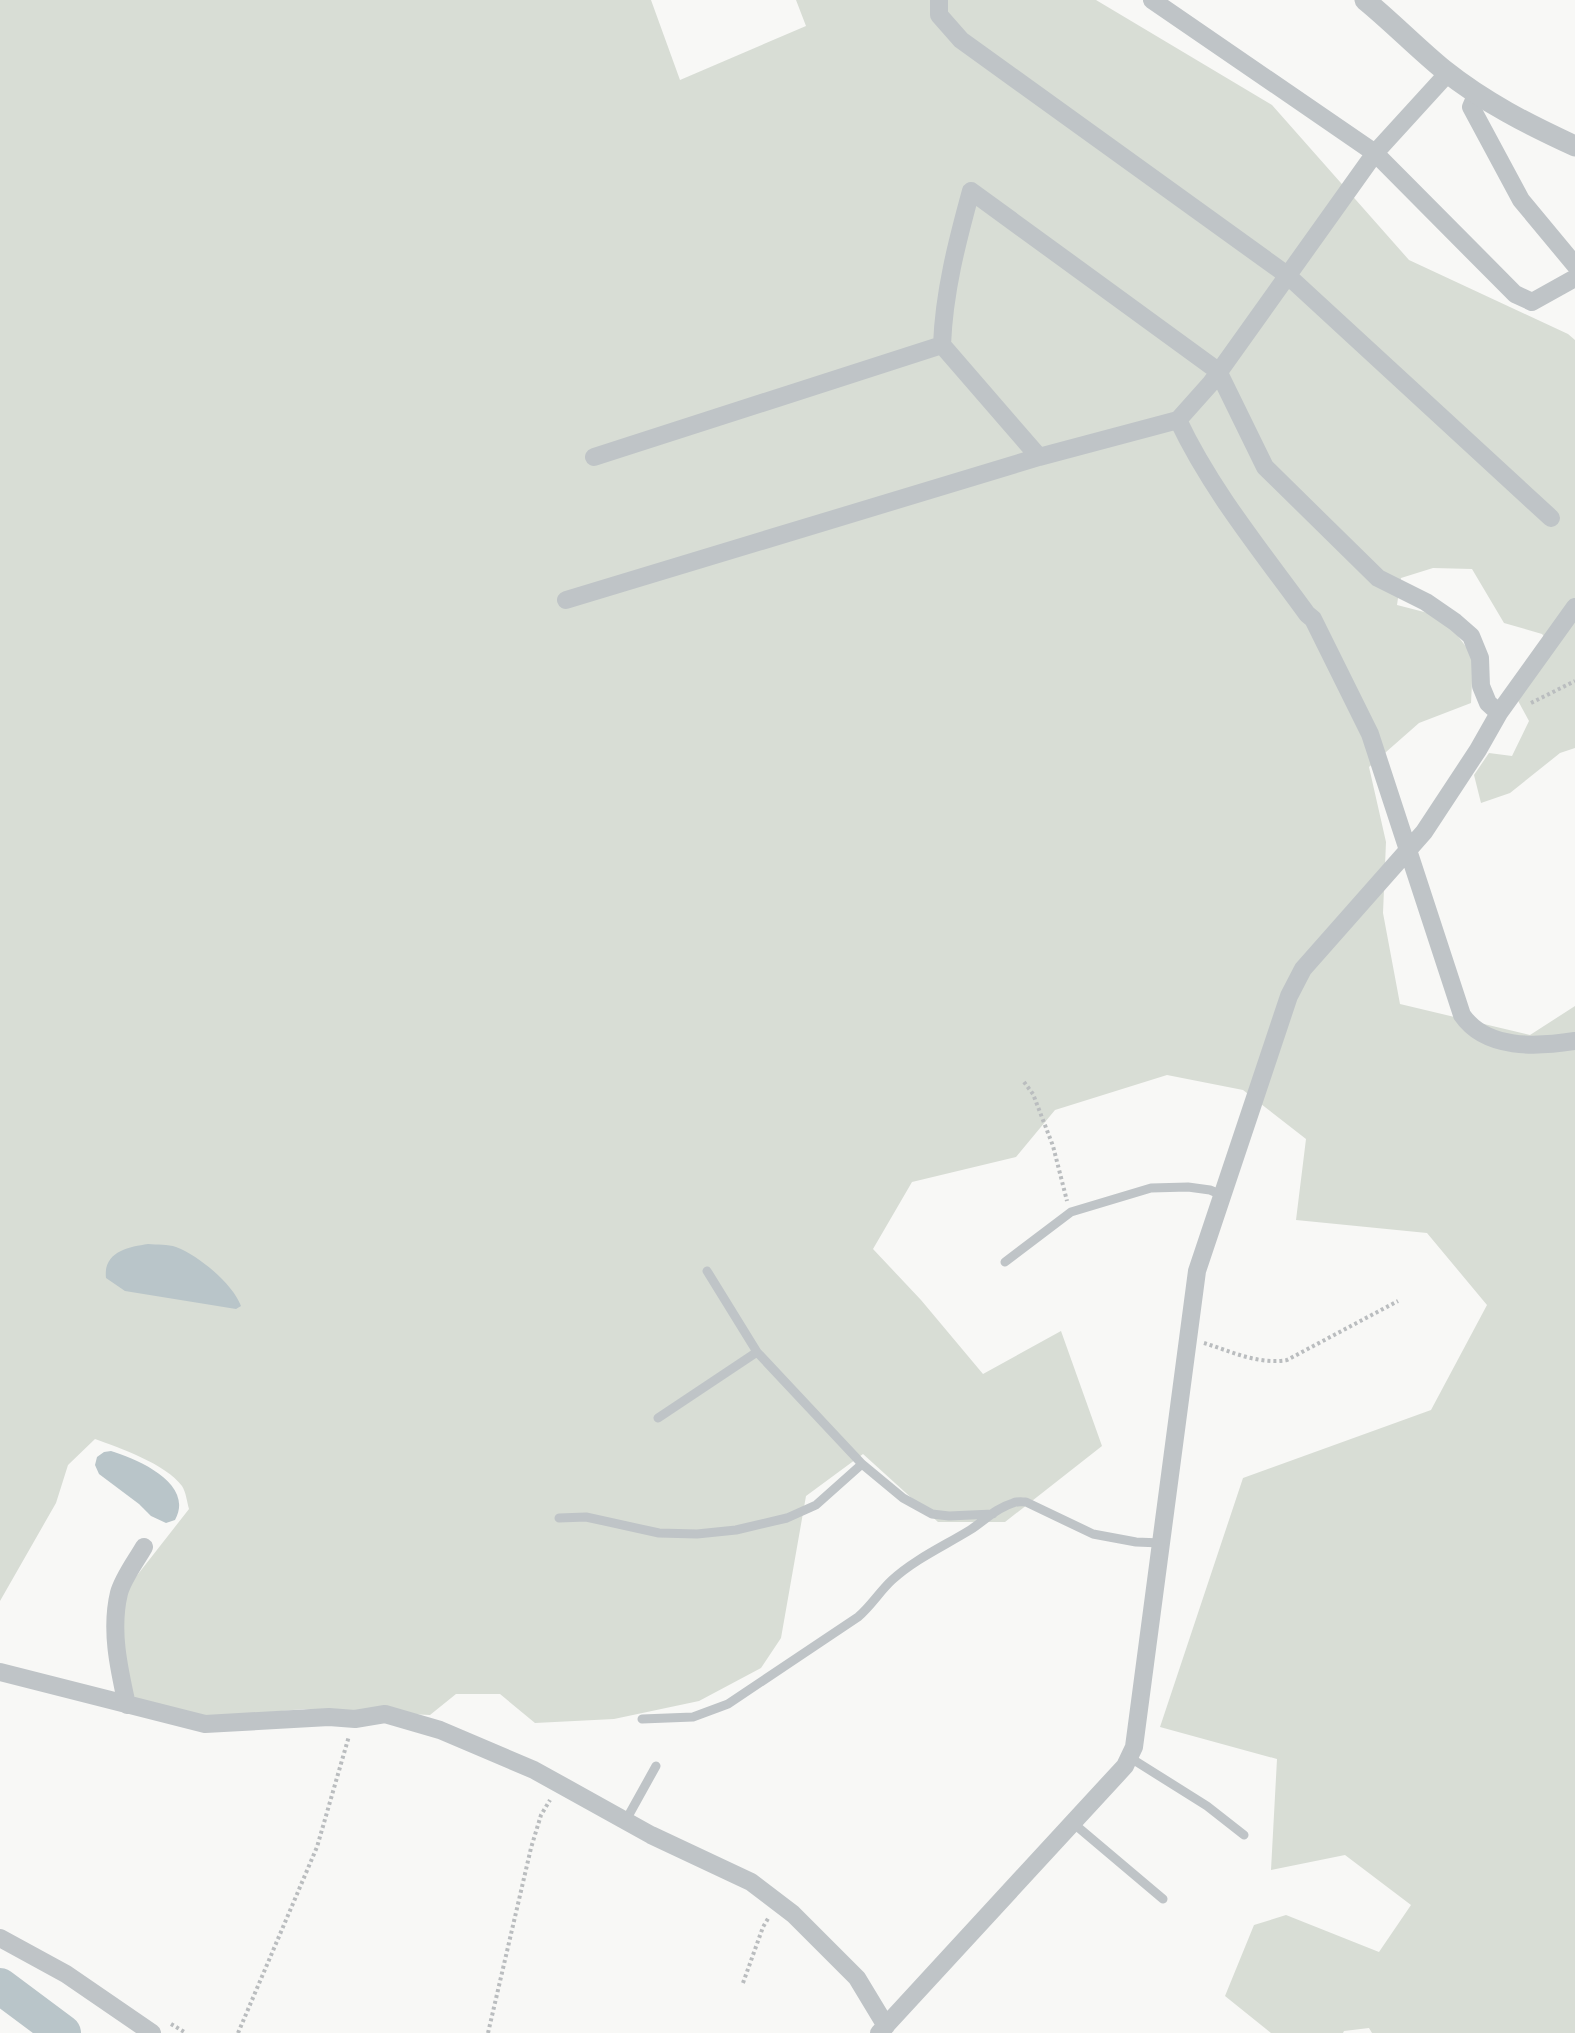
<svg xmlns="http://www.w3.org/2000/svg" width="1575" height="2033" viewBox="0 0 1575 2033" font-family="Inter,sans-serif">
	<rect width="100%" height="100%" fill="#f8f8f6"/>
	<path fill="#d8ddd5" d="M0 0H651L680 80 806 26 796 0H1096L1272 105 1409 260 1568 334 1575 340V748L1560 753 1510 793 1481 803 1474 775 1489 753 1512 756 1529 721 1516 697 1553 647 1542 634 1504 623 1472 569 1433 568 1401 578 1397 605 1428 613 1451 627 1467 648 1473 662 1471 703 1419 723 1369 767 1386 842 1383 913 1400 1004 1530 1035 1575 1006V2033H1372L1369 2028 1344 2031 1343 2033H1271L1225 1996 1254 1925 1286 1915 1379 1952 1411 1905 1345 1855 1271 1870 1277 1759 1160 1727 1243 1478 1431 1410 1487 1305 1427 1233 1296 1220 1306 1139 1243 1090 1167 1075 1055 1110 1016 1157 912 1182 873 1249 921 1300 983 1374 1061 1331 1102 1446 1005 1522H938L863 1454 806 1496 781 1638 761 1668 699 1701 614 1719 535 1723 500 1694H456L430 1715 304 1709 206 1718 131 1701 122 1666 124 1592 189 1509C187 1502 186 1492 182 1486 166 1464 120 1448 95 1439L68 1465 56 1503 0 1601Z"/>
	<path fill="#b9c5c9" d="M148 1244C157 1245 168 1244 176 1247 198 1255 233 1284 241 1306L236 1309 125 1291 106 1278C103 1252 128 1247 148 1244Z
		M111 1451C138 1459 195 1484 175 1520L166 1523 151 1516 139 1504 99 1474 95 1465 97 1457 104 1452Z"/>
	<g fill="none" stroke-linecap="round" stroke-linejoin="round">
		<path stroke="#b9c5c9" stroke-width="36" d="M0 1986 63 2033"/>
		<path stroke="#babdbf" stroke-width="4" stroke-dasharray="3 3" stroke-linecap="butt" d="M1531 703 1575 681
			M1024 1082 1033 1094 1053 1146 1067 1201
			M1204 1343C1230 1351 1258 1365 1287 1360L1398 1301
			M743 1983 763 1927 769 1917
			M171 2024 186 2033
			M238 2033 317 1847 349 1736
			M488 2033 531 1848 541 1815 550 1800"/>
		<path stroke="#bfc4c7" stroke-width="9" d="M1005 1262 1071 1212 1151 1188 1188 1187 1210 1190 1222 1195
			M707 1271 757 1352 862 1464 903 1498 932 1514 949 1516 993 1514
			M658 1418 757 1352
			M559 1518 586 1517 659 1533 697 1534 736 1530 787 1518 816 1505 862 1464
			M642 1719 693 1717 728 1704 858 1617C871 1606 880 1591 892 1580 915 1559 944 1546 970 1530 984 1521 996 1508 1013 1503 1017 1501 1022 1502 1026 1502L1093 1534 1136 1542 1161 1543
			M1129 1757 1207 1806 1244 1835
			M626 1820 656 1766
			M1073 1823 1163 1899"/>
		<path stroke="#bfc4c7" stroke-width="18" d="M939 0V15L961 40 1287 275 1551 518
			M1152 0 1375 153 1515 294 1532 302 1575 278
			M1477 93 1471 107 1521 200 1575 265
			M1178 420C1211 490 1262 552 1307 614L1313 619 1370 734 1462 1015C1486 1050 1537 1047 1575 1041
			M594 457 942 345
			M1039 457 942 345C944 292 957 242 971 191L1218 371 1265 467 1378 578 1426 602 1455 622 1471 636 1480 658 1481 686 1488 703 1499 713
			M566 600 1039 457 1178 420 1211 383 1375 153 1448 73
			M0 1672 205 1724 329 1717 355 1719 385 1714 440 1730 534 1770 651 1835 751 1882 793 1914 857 1978 886 2026
			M127 1705C119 1669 110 1630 119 1593 123 1578 136 1561 144 1547
			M0 1938 66 1974 152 2033
			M879 2033 1125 1766 1134 1747 1197 1271 1289 996 1303 969 1424 832 1478 750 1499 713 1575 607"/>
		<path stroke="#bfc4c7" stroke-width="21" d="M1365 0C1392 22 1417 48 1444 70 1484 102 1529 125 1575 146"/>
	</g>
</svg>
